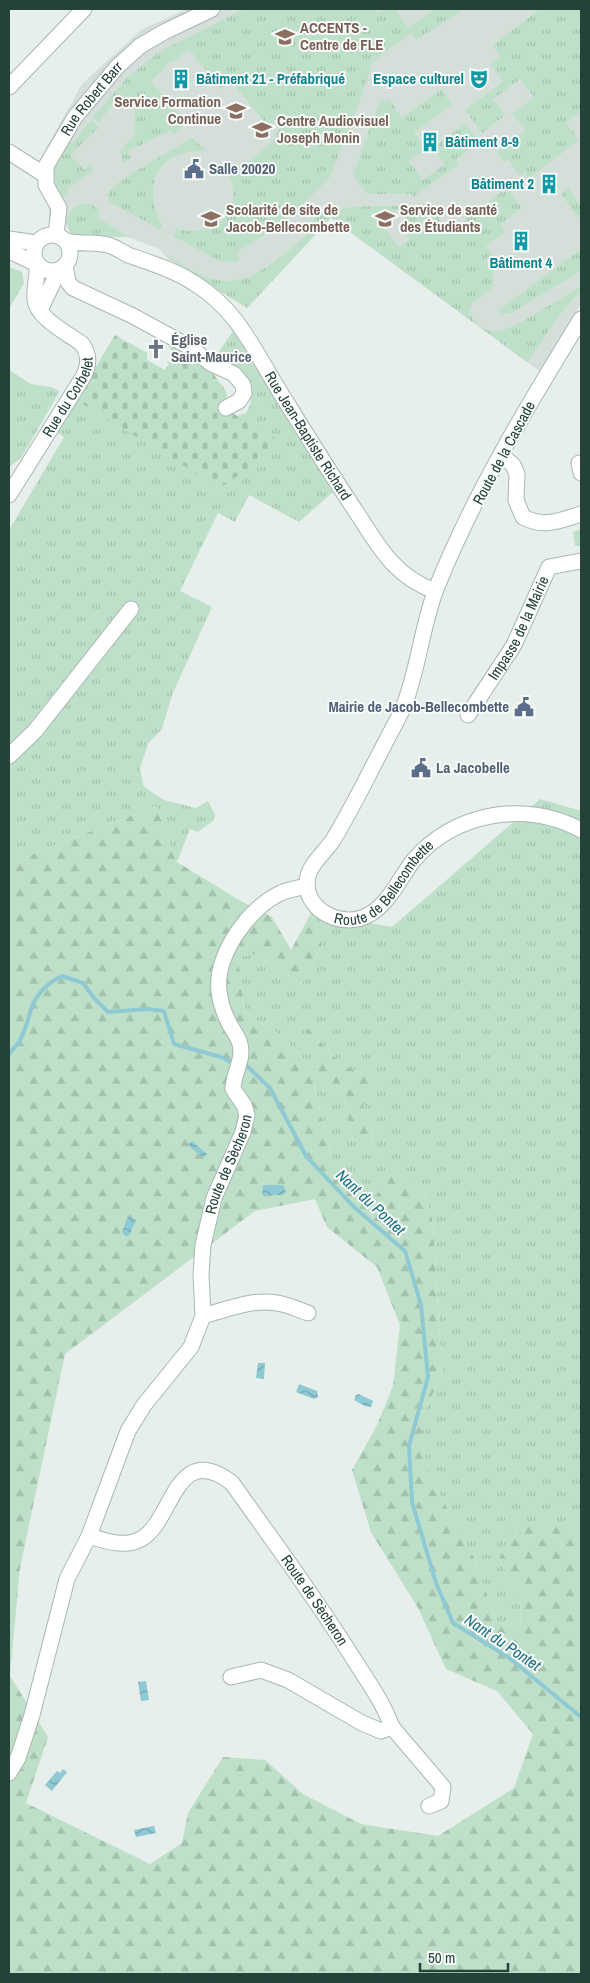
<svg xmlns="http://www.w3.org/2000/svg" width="590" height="1983" viewBox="0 0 590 1983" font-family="'Archivo Narrow',sans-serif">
	<defs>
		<pattern id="grass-tufts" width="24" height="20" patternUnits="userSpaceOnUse" patternTransform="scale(1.25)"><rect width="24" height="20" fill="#bfe0c8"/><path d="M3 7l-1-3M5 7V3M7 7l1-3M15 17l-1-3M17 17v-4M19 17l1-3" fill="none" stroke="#a4c1ad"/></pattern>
		<pattern id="forest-firs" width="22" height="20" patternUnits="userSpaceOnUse" patternTransform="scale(1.25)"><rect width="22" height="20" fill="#bfe0c8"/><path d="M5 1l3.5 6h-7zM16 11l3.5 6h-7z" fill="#a4c1ad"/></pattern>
		<pattern id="cemetery-stones" width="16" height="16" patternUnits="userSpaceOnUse" patternTransform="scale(1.25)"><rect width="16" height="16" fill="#bfe0c8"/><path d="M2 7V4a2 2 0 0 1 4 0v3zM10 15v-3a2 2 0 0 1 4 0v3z" fill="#a4c1ad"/></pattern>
		<pattern id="water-waves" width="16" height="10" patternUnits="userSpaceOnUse" patternTransform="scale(1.25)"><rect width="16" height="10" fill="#8ec9d4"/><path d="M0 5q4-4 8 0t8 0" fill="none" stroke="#74a5ad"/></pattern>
	</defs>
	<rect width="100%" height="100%" fill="#e6efeb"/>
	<path fill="#d4dfda" d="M187 9H581V304L542 373 331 218 247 308 170 261 159 249 128 237H109L49 219V208L40 191 39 167 45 150 82 84 142 29Z"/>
	<path fill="url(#grass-tufts)" d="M244 9H375L378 13 384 9H395L408 28 434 9H464L416 40 411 33 373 61 361 98 330 177 299 208 261 237 237 252 240 260 235 262 220 261 109 202C108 199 108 194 109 191 114 182 179 146 192 138L206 151C177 150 153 161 153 194 154 205 156 215 162 224L161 229 174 235 177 229C220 241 250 202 223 166L228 160 238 171 277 137 275 134 281 127 275 120 268 126 231 81 221 89 189 49 173 62 171 61 164 67 165 68 151 81 187 122 173 135 170 131 128 151 131 159 123 163 120 151 136 133 134 108 118 97 99 122 93 117 126 79 159 52Z
		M540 9H579L581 13V111L566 122 579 140 529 178 525 172 520 176 508 160 504 162 497 152 526 130 512 114 534 97 520 79 493 99 505 115 482 133 465 110 503 82 490 64 500 56 493 45Z
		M441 90 452 104 414 133 426 149 409 161 423 180 445 164 432 149 465 123 479 142 456 159 459 164 413 197 412 194H367L353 175 381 98 385 102 389 99 402 117Z
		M91 120 99 127 70 155 84 170 90 165 94 170 67 189 69 194 61 198C48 172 56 163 68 140L73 143Z
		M507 188 522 208 500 225 505 232 486 246 492 255 485 261 492 270 494 286 472 304 469 312C486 347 515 326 538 312 552 304 567 295 581 286V291L561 313 527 362 331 218 247 308 167 257 168 256C180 263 193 272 206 277 249 294 285 252 316 227L310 220C332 204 377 206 404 206L392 214 386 208 375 216 399 247 410 239 405 233 410 229 407 224 406 217C412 208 419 208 427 202L449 232Z
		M568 188 581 207V221L561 194Z
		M81 204 92 205 100 210 97 217 128 237 72 235 66 224 67 217 75 206Z
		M581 249V271L511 313 501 314 499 310Z
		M9 267 22 272 24 283 9 309Z
		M233 331 333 492 299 522 249 495 235 522 218 513 180 591 212 607 172 695 162 729 148 744 140 768 143 785 150 791 164 800 196 808 208 801 215 814 214 820 198 832 190 829 177 862 156 806 33 854 9 871V530L64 437 57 432 76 400 220 487 281 445 246 413 251 403 249 385 213 360Z
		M9 370 31 384 51 387 60 391 21 458 9 467Z
		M540 799 581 811V1526L571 1523 499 1559 520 1598 521 1628 497 1622 474 1558 433 1482 422 1447V1415L442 1376 433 1222 424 1192H381L365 1201 330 1153 314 1083 343 1090 353 1139 371 1151 372 1128 360 1109 378 1080 341 1064 304 1024 319 1065 313 1068 275 1031 245 1013 238 957 255 954 302 984 322 944 311 913 392 927Z"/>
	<path fill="url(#forest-firs)" fill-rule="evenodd" d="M581 529V546H575L573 532Z
		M156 806 177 862 239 900 272 917 291 950 311 913 322 944 302 984 255 954 238 957 245 1013 275 1031 313 1068 319 1065 303 1023 341 1064 378 1080 361 1109 372 1128 371 1151 353 1139 343 1090 314 1084 330 1153 365 1201 381 1192 394 1166 424 1192 433 1222 442 1376 422 1415V1447L433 1482 474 1558 497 1622 521 1628 520 1598 499 1559 515 1526 571 1523 581 1526V1974H9V871L33 854ZM315 1199 327 1227 377 1267 400 1325 393 1386 377 1425 352 1470 371 1532 418 1608 446 1669 497 1691 533 1734 514 1788 438 1836 361 1824 303 1794 265 1760 223 1757 188 1813 182 1843 150 1864 26 1803 48 1737 10 1676 20 1568 65 1354 255 1211Z"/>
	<path fill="url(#cemetery-stones)" d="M115 335 147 353V360L165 370 169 364 167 362H171L173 355H175L169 347 171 341 208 367 226 391 227 395 223 405 237 416 246 413 282 445 220 488 76 400Z"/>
	<path fill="url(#water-waves)" d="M192 1141 207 1154 203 1158 188 1145Z
		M263 1185H283L286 1191 283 1195H262Z
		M128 1216 136 1220 129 1236H125L122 1232Z
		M258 1363H265L264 1379 256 1378Z
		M299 1384 317 1391 318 1397 314 1399 296 1392Z
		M359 1394 373 1401 371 1407 365 1406 354 1400 356 1395Z
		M146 1681 149 1700 141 1701 138 1682Z
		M63 1769 67 1772 52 1791 45 1785 57 1771 60 1773Z
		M154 1826 156 1833 136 1837 134 1830Z"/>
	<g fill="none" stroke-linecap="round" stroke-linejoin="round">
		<path stroke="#8ec9d4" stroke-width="4" d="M9 1054C12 1050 16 1046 19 1042 25 1032 28 1020 31 1009 36 994 49 982 62 976L83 983 94 998 108 1012 148 1009 164 1011 174 1044 221 1057 235 1064
			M242 1065 247 1066 270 1088 306 1156 354 1207 405 1251 421 1305 428 1377 409 1446 412 1502 436 1583 453 1623 508 1657 581 1717"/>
		<defs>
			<g id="minor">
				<path d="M9 87 84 9"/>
				<path d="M9 152 45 175"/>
				<circle cx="52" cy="253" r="18"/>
				<path id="s1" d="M56 235 59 208 46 185V166L75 117 117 67 140 46 164 32 212 9"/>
				<path d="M9 239 36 243"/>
				<path id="s2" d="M67 241C82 245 97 241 111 246 117 248 122 252 128 255 151 263 174 270 194 283 238 310 254 350 280 392 305 432 330 473 357 513 379 547 395 577 435 591"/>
				<path d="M9 251 37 264"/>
				<path d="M65 266 68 282 73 288 133 316 188 346 212 364 234 374 243 385 244 393 239 401 226 408"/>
				<path d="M40 310 59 270"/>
				<path id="s3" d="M581 319C528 405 474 494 436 589 423 624 419 662 407 697 404 708 398 718 393 728 373 765 355 804 333 840 326 851 311 863 308 876 300 909 343 931 370 914 389 903 400 878 413 861 454 812 526 800 581 830"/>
				<path d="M501 455 513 465 517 474 516 500 523 517C544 528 559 521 581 514"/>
				<path d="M579 463 581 473"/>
				<path id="s4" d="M9 495 83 377C89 366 90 355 82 344 69 334 36 318 35 299 34 287 38 275 37 264"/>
				<path id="s5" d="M468 715 514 645 549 567 581 561"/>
				<path d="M9 756 35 731 131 609"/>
				<path d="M203 1316C228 1309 256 1297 282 1304 291 1306 299 1310 308 1313"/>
				<path id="s6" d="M89 1536C105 1541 125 1548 141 1539 173 1522 175 1439 232 1483 273 1541 315 1597 353 1658 367 1680 383 1702 392 1727L381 1731 362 1723 288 1680 261 1670 231 1677"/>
				<path d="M392 1727 443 1787 441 1801 429 1806"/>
				<path id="s7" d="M9 1773 18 1758 32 1715 67 1579 89 1536 128 1431 144 1405 191 1347 203 1316 201 1274 203 1245 214 1198 243 1132 247 1115 244 1105 233 1089C233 1074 244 1060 240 1044 238 1036 231 1028 228 1021 224 1013 220 1000 219 991 215 955 249 907 281 893 289 889 299 888 307 886"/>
			</g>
		</defs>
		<use href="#minor" stroke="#a8b8b2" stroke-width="17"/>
		<use href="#minor" stroke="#fff" stroke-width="15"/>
	</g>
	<defs>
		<symbol id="university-bare" viewBox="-9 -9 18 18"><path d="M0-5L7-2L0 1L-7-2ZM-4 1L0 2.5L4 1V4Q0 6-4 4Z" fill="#8d6e63" stroke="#f7fbf9" stroke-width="2.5" paint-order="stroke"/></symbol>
		<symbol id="building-bare" viewBox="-9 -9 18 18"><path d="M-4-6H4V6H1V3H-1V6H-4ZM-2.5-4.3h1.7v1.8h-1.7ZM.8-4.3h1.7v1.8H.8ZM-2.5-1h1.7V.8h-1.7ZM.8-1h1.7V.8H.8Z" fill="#0f9aa8" stroke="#f7fbf9" stroke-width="2.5" paint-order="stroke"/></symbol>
		<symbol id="theatre-bare" viewBox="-9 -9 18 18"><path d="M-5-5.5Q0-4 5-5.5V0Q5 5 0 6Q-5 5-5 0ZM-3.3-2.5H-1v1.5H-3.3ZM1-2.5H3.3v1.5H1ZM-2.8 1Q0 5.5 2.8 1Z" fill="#0f9aa8" stroke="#f7fbf9" stroke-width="2.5" paint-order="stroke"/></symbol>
		<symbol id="civic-bare" viewBox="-9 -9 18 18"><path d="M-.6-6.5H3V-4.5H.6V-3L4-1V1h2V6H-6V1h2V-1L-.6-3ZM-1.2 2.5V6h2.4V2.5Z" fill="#5c6f8a" stroke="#f7fbf9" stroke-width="2.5" paint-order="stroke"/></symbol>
		<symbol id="church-bare" viewBox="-9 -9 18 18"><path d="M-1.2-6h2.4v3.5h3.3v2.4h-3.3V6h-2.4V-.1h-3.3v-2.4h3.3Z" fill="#6b7280" stroke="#f7fbf9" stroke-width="2.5" paint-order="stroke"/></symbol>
	</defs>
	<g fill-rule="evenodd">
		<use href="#university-bare" x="271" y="23" width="28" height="28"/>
		<use href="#building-bare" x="167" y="65" width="28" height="28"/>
		<use href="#theatre-bare" x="465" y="65" width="28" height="28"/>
		<use href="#university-bare" x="222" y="97" width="28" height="28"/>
		<use href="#university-bare" x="248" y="116" width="28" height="28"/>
		<use href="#building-bare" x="416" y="128" width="28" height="28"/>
		<use href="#civic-bare" x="180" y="155" width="28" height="28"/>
		<use href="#building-bare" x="535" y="170" width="28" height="28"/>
		<use href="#university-bare" x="197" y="205" width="28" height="28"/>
		<use href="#university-bare" x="371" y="205" width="28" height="28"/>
		<use href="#building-bare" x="507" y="227" width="28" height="28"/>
		<use href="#church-bare" x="142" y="335" width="28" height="28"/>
		<use href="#civic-bare" x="510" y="693" width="28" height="28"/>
		<use href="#civic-bare" x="407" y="754" width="28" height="28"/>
	</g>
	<g text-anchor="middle" stroke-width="4" stroke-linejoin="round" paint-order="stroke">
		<g font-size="15" font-weight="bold" fill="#785e54" stroke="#f7fbf9" text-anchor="start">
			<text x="300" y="33">ACCENTS -<tspan x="300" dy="17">Centre de FLE</tspan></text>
			<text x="221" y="107" text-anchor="end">Service Formation<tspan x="221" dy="17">Continue</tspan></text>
			<text x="277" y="126">Centre Audiovisuel<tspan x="277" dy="17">Joseph Monin</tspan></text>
			<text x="226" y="215">Scolarité de site de<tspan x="226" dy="17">Jacob-Bellecombette</tspan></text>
			<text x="400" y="215">Service de santé<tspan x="400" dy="17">des Étudiants</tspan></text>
		</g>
		<g font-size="15" font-weight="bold" fill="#0d838f" stroke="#f7fbf9" text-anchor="start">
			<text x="196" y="84">Bâtiment 21 - Préfabriqué</text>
			<text x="464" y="84" text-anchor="end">Espace culturel</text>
			<text x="445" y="147">Bâtiment 8-9</text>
			<text x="534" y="189" text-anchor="end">Bâtiment 2</text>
			<text x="521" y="268" text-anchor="middle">Bâtiment 4</text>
		</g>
		<g font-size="15" fill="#24423a" stroke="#f7fbf9">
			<text dy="5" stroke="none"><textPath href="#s1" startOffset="154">Rue Robert Barr</textPath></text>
			<text dy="5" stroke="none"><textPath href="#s4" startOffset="115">Rue du Corbelet</textPath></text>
			<text dy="5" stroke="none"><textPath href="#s2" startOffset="328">Rue Jean-Baptiste Richard</textPath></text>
			<text transform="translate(504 453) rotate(-62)" y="5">Route de la Cascade</text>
			<text dy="5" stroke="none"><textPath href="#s5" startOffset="101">Impasse de la Mairie</textPath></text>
			<text dy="5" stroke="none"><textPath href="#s3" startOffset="744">Route de Bellecombette</textPath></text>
			<text dy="5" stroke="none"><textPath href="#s7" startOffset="658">Route de Sècheron</textPath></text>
			<text dy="5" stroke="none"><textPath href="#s6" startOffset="325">Route de Sècheron</textPath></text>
		</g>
		<g font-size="15" font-weight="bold" fill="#4e5e75" stroke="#f7fbf9" text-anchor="start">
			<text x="209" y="174">Salle 20020</text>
			<text x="509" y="712" text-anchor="end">Mairie de Jacob-Bellecombette</text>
			<text x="436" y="773">La Jacobelle</text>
		</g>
		<g font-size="15" font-weight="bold" fill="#5b616d" stroke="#f7fbf9" text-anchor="start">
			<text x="171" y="345">Église<tspan x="171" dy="17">Saint-Maurice</tspan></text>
		</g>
		<g font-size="16" font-style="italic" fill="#1c6f80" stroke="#f7fbf9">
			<text transform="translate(371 1202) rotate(43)" y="6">Nant du Pontet</text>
			<text transform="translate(503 1642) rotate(34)" y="6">Nant du Pontet</text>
		</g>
	</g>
	<rect width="590" height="1983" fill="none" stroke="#24423a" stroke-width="20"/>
	<path d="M420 1963v8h88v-8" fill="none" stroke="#24423a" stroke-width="2.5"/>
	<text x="428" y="1963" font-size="15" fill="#24423a" stroke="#f7fbf9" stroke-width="4" paint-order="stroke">50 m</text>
</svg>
